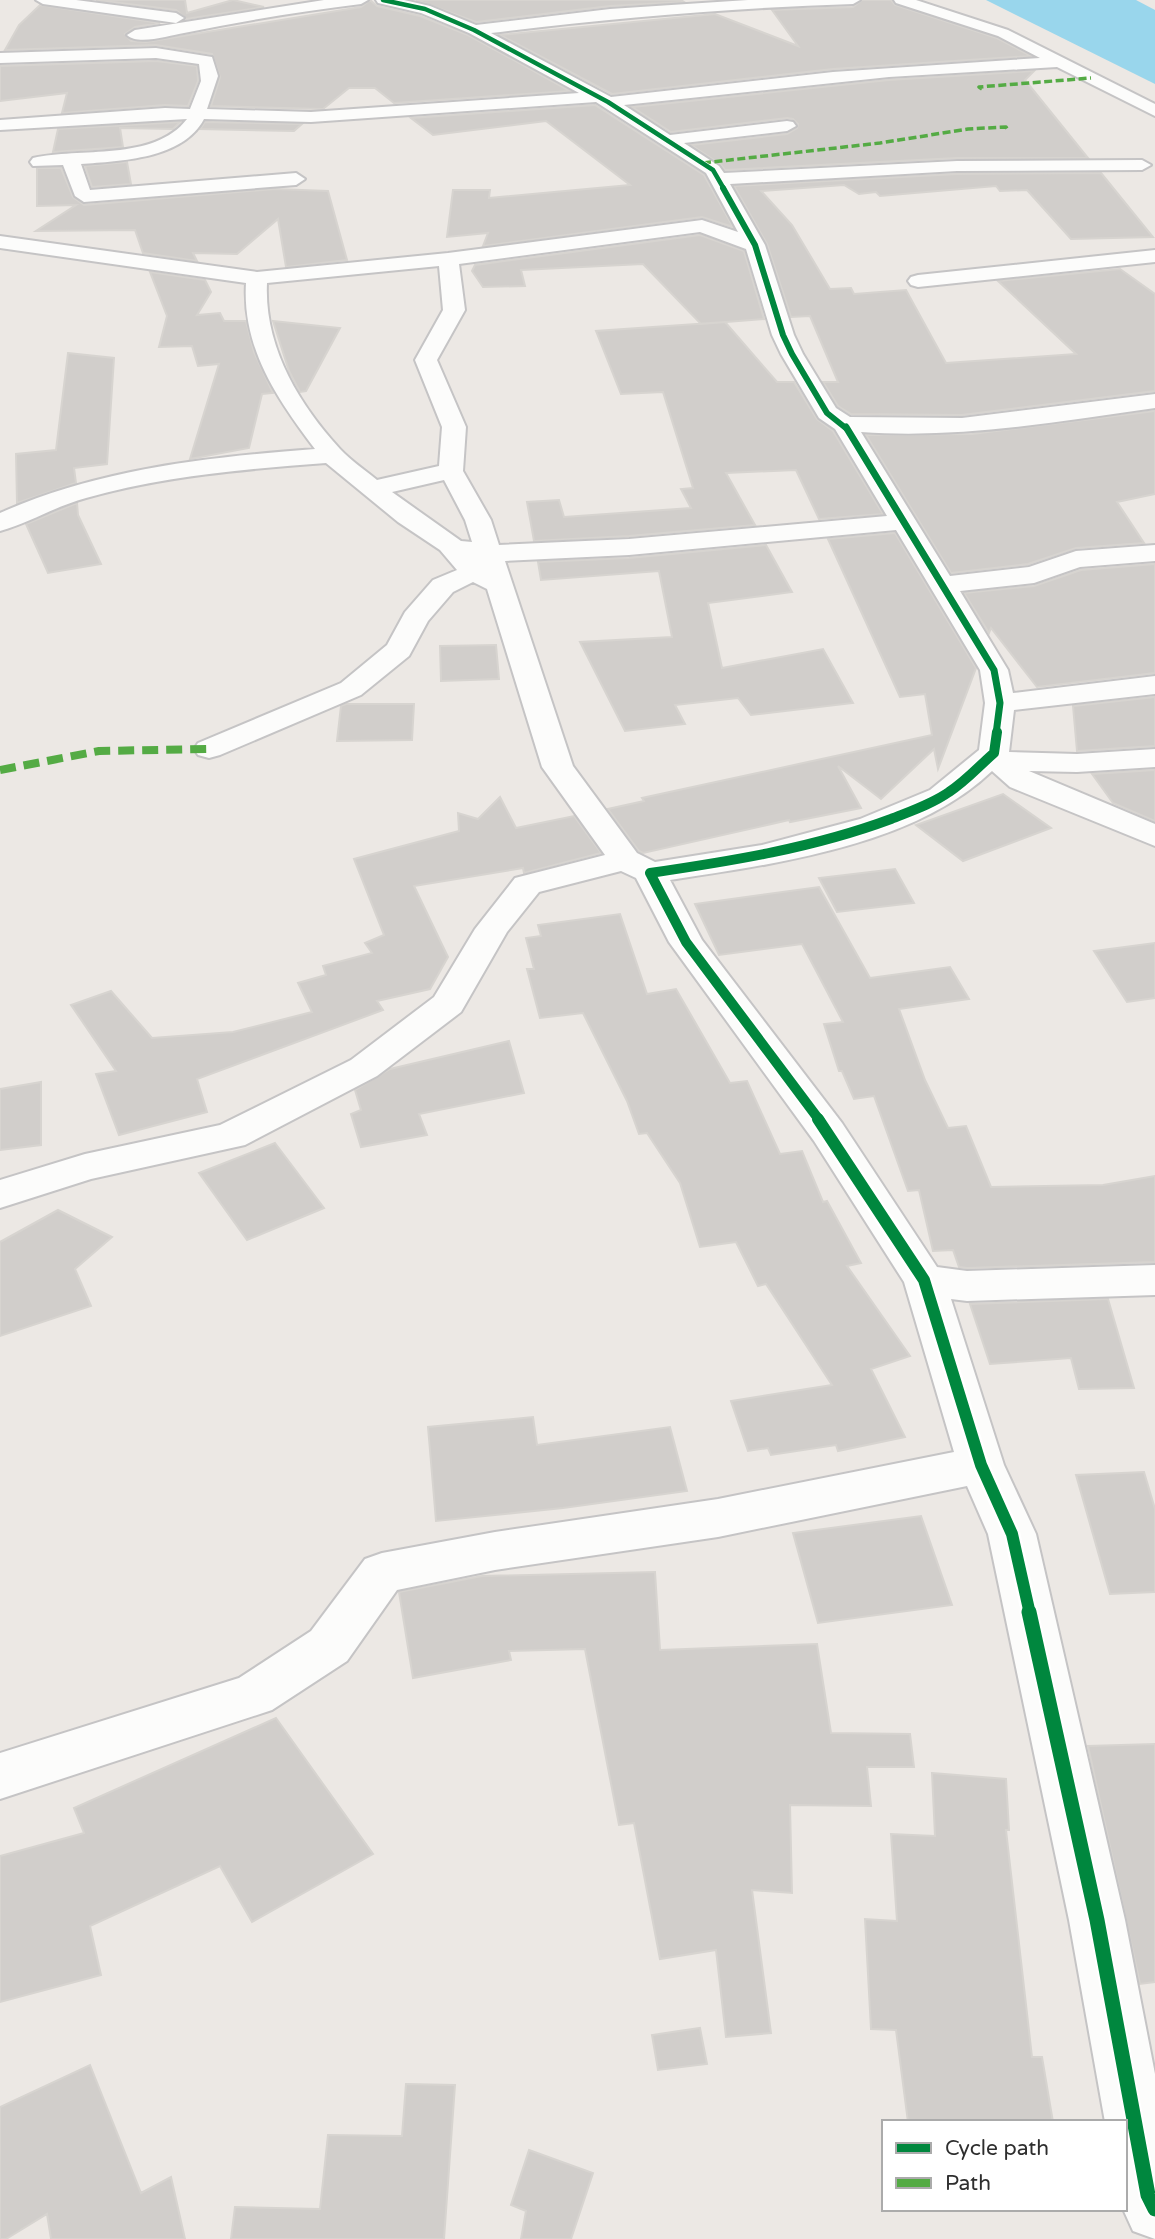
<svg xmlns="http://www.w3.org/2000/svg" width="1155" height="2239" viewBox="0 0 1155 2239" font-family="'Varela Round',sans-serif">
	<rect width="100%" height="100%" fill="#ece8e4"/>
	<path fill="#99d6ec" d="M986 0H1136L1155 10V84Z"/>
	<path fill="#d1cecb" stroke="#d7d4d0" stroke-width="2" d="M96 0H185L187 13 233 0 264 7 186 19 176 10Z
		M370 0 377 6 420 16 468 35 570 91 394 103 375 88H349L323 109 211 106 220 77 212 54 156 45 5 50 19 25 40 5 160 23 135 27 125 34 131 41 146 42 361 7Z
		M416 0H681L684 2 610 6 476 22Z
		M862 0H891L895 5 997 38 1031 56 833 69 612 94 500 35 715 14 798 46 772 10 853 7Z
		M156 61 197 66 198 81 188 106 165 105 62 113 67 93 0 101V66Z
		M1034 71 1025 80 1088 158H957L725 170 720 164 691 145 787 134 797 128 798 124 793 119 787 118 671 132 632 107 889 80Z
		M595 105 704 175 733 227 702 217 483 246 488 233 447 237 453 190H490L489 198 630 185 546 121 433 135 411 118Z
		M180 122 173 129 120 128 123 147 53 152 58 129Z
		M205 122 302 124 294 131 200 129Z
		M127 162 131 184 92 187 85 166Z
		M37 168H61L73 197 84 205 275 189 328 191 347 260 286 267 278 219 237 254 193 253 197 261 143 253 135 230 36 231 76 205 37 206Z
		M1101 173 1153 237 1071 239 1027 190 1000 191 996 186 880 196 876 192 859 194 844 185 761 191 792 225 830 289 851 288 854 294 906 290 946 363 1076 354 998 281 1120 269 1155 294V391L962 415 851 414 838 406 823 382H838L810 316 791 317 767 244 734 186 957 174Z
		M700 235 744 251 764 319 701 324 643 264 521 270 525 286 483 287 472 271 475 265Z
		M150 272 205 280 211 292 197 315 220 313 224 321H246L254 352 273 393 262 394 249 448 190 459 219 364 198 366 192 346 159 347 167 316Z
		M273 321 340 328 306 391 300 392 289 371Z
		M725 322 777 382H794L817 419 833 431 883 514 819 519 796 470 726 473 755 525 629 536 534 541 527 502 559 500 564 517 691 508 681 489 693 488 663 392 621 394 596 331Z
		M68 353 114 358 107 464 74 468 76 483 17 503 16 454 56 450Z
		M1155 411V494L1117 502 1144 543 1076 548 1028 564 951 573 866 435 972 434Z
		M77 503 78 515 101 564 48 573 26 524Z
		M895 533 976 668 938 769 934 749 881 799 838 766 861 808 790 822 789 820 643 853 639 851 608 809 644 801 642 798 932 735 925 694 900 697 828 539Z
		M766 545 792 592 708 603 722 668 823 649 853 703 751 715 738 698 675 705 685 724 625 731 580 642 672 637 659 571 541 580 538 562 629 558Z
		M1155 564V673L1037 687 991 628 989 633 964 593 1034 586 1081 570Z
		M496 645 499 679 441 681 440 646Z
		M1155 697V746L1077 751 1073 706Z
		M346 704H414L412 740 337 741 341 706Z
		M1155 770V821L1113 803 1092 774Z
		M1003 794 1051 828 963 861 916 825Z
		M500 797 516 828 574 816 601 853 524 873 523 868 414 886 448 957 430 989 377 1001 383 1010 197 1079 207 1112 119 1135 96 1074 116 1071 71 1005 111 991 152 1038 233 1032 312 1012 298 983 326 975 323 966 372 953 365 943 384 935 354 859 459 831 458 813 478 819Z
		M895 869 914 903 837 912 819 878Z
		M819 887 870 978 950 967 969 999 899 1009 925 1080 948 1128 966 1126 991 1187 1103 1185 1155 1176V1262L967 1268 959 1267 953 1250 933 1251 919 1190 908 1191 874 1096 854 1099 842 1071H839L824 1024 843 1022 802 944 719 955 695 904Z
		M620 914 647 994 676 989 730 1083 747 1081 780 1154 802 1151 823 1202 827 1201 861 1263 847 1266 910 1356 871 1369 905 1437 838 1451 836 1445 771 1455 768 1448 748 1451 731 1401 832 1385 766 1284 758 1286 736 1242 700 1247 680 1183 647 1133 639 1134 627 1101 583 1013 540 1018 527 969H534L526 938 541 936 538 925Z
		M1155 943V998L1127 1002 1094 951Z
		M509 1041 524 1093 419 1114 427 1135 361 1147 351 1114 361 1110 355 1090 390 1069Z
		M41 1082V1145L0 1150V1089Z
		M275 1143 324 1208 247 1240 199 1173Z
		M58 1210 112 1237 75 1269 91 1306 0 1336V1242Z
		M1108 1299 1134 1388 1079 1389 1071 1358 990 1364 970 1304Z
		M533 1417 537 1445 670 1427 687 1491 563 1508 436 1521 428 1427Z
		M1144 1472 1155 1509V1592L1110 1594 1076 1475Z
		M921 1516 952 1605 818 1623 793 1533Z
		M655 1572 660 1650 817 1644 831 1733 910 1734 914 1767H867L871 1806 790 1805 792 1893 752 1890 771 2033 726 2037 716 1950 660 1959 634 1823 619 1825 585 1649 509 1651 511 1660 413 1678 399 1592 482 1576Z
		M276 1718 373 1854 252 1922 220 1866 90 1926 101 1975 0 2002V1856L84 1833 74 1808Z
		M1155 1744V1982L1140 1984 1088 1746Z
		M932 1773 1006 1779 1009 1830H1006L1032 2057H1042L1053 2122H908L896 2030 871 2029 865 1919 897 1921 891 1834 935 1836Z
		M700 2028 707 2064 658 2070 652 2035Z
		M90 2065 141 2193 171 2177 185 2239H51L47 2214 6 2239H0V2107Z
		M406 2084 455 2085 444 2239H231L235 2207 320 2209 328 2135 402 2136Z
		M529 2150 593 2173 571 2239H521L526 2211 511 2205Z"/>
	<g fill="none" stroke-linecap="round" stroke-linejoin="round">
		<defs>
			<path id="minor" d="M36 0H76L176 13 184 18 176 23 43 4Z
				M324 0H368L361 4C302 11 243 21 184 33 170 35 138 46 127 35L135 30Z
				M376 0H404L430 6 476 25 610 9 748 0H860L853 4C732 8 611 18 491 33L611 97 833 72 1040 58 998 36 896 3 894 0H916L1008 30 1155 104V116L1057 67 889 77 624 105 670 135 787 121 793 122 796 126 787 131 684 143 719 166 724 173 957 161 1142 160 1151 165 1142 170 957 171 730 184 765 245 794 335 803 354 836 408 850 417 962 418 1155 394V408C1057 422 960 439 861 432L950 576 1029 567 1076 551 1155 545V561L1080 567 1034 583 960 591 1008 670 1013 693 1155 676V694L1014 710 1009 752 1077 754 1155 749V767L1077 772 1029 771 1155 824V846L1010 787 992 771C914 846 774 864 670 880L702 940 842 1123 937 1267 967 1271 1155 1265V1295L967 1301 951 1299 1004 1465 1036 1534 1125 1920 1155 2074V2239L1133 2231 1123 2209 1125 2122H1105L1069 1920 988 1534 967 1486 718 1537 495 1570 397 1590 347 1661 272 1710 0 1799V1753L239 1678 311 1631 365 1559 382 1553 495 1532 718 1499 954 1452 904 1282 814 1141 669 942 636 878 621 871 539 892 507 932 461 1012 377 1076 245 1145 91 1179 0 1208V1180L85 1154 220 1125 351 1060 434 997 475 929 515 878 605 855 542 767 487 589 473 582 453 592 428 621 409 656 361 695 220 755 209 758 198 755 194 749 198 743 341 683 387 645 405 612 433 580 457 570 440 550 398 522 326 463C246 469 164 476 86 498 56 506 29 523 0 531V513C98 469 208 457 315 449 277 399 242 348 246 283L0 248V236L257 272 448 253 702 220 738 232 706 173 596 102 311 122 204 119C183 159 121 161 81 164L90 190 296 173 305 179 296 185 84 202 75 196 63 165 33 166 30 162 33 158C79 147 154 162 187 119L0 130V120L165 108 190 109 201 81 199 64 156 58 0 63V53L156 48 212 57 218 76 207 109 311 112 579 93 469 33 421 13 378 3ZM700 232 746 249 772 335 781 354 819 418 835 429 887 516 629 539 499 545 491 520 463 471 466 427 437 360 465 310 459 264ZM439 266 443 310 415 360 442 427 439 466 377 480C365 470 350 460 340 449 298 403 264 346 267 283ZM444 480 465 520 472 542 461 541 392 492ZM896 530 980 670 985 703 979 750 930 790 860 819 762 845 655 862 637 853 573 766 505 561 629 555Z
				M1155 250V262L918 287 911 285 908 281 911 277 918 275Z"/>
		</defs>
		<use href="#minor" stroke="#c5c4c5" stroke-width="4"/>
		<use href="#minor" fill="#fcfcfb" fill-rule="evenodd"/>
		<path stroke="#54ab44" stroke-width="3.5" stroke-dasharray="8 3.5" stroke-linecap="butt" d="M982 89 979 87 1091 78
			M703 163 880 143 968 129 1006 127 1008 130"/>
		<path stroke="#54ab44" stroke-width="8" stroke-dasharray="16 8" stroke-linecap="butt" d="M0 770 99 751 209 749"/>
		<defs>
			<path id="cycleway-far5" d="M383 0 425 9 474 30 608 102 713 170 724 189"/>
			<path id="cycleway-far4" d="M723 188 755 245 783 335 792 354 827 413 847 429"/>
			<path id="cycleway-far3" d="M846 427 994 670 1000 703 996 734"/>
			<path id="cycleway-far2" d="M820 1121 686 942 650 873C732 861 813 848 891 819 911 811 932 804 949 792 966 781 979 766 994 753L997 732"/>
			<path id="cycleway-far1" d="M818 1119 924 1280 981 1465 1012 1534 1030 1614"/>
			<path id="cycleway" d="M1029 1612 1097 1920 1148 2195 1155 2209"/>
		</defs>
		<use href="#cycleway-far5" stroke="#fff" stroke-width="6"/>
		<use href="#cycleway-far4" stroke="#fff" stroke-width="9"/>
		<use href="#cycleway-far3" stroke="#fff" stroke-width="10"/>
		<use href="#cycleway-far2" stroke="#fff" stroke-width="13"/>
		<use href="#cycleway-far1" stroke="#fff" stroke-width="17"/>
		<use href="#cycleway" stroke="#fff" stroke-width="19"/>
		<use href="#cycleway-far5" stroke="#00873e" stroke-width="4.5"/>
		<use href="#cycleway-far4" stroke="#00873e" stroke-width="6"/>
		<use href="#cycleway-far3" stroke="#00873e" stroke-width="7"/>
		<use href="#cycleway-far2" stroke="#00873e" stroke-width="10"/>
		<use href="#cycleway-far1" stroke="#00873e" stroke-width="12"/>
		<use href="#cycleway" stroke="#00873e" stroke-width="15"/>
	</g>
	<rect x="882" y="2120" width="245" height="91" fill="#ffffff" stroke="#ababab" stroke-width="2"/>
	<rect x="896" y="2143" width="35" height="10" fill="#00873e" stroke="#ababab" stroke-width="2"/>
	<text x="945" y="2155" font-size="21" fill="#2e2e2e">Cycle path</text>
	<rect x="896" y="2178" width="35" height="10" fill="#54ab44" stroke="#ababab" stroke-width="2"/>
	<text x="945" y="2190" font-size="21" fill="#2e2e2e">Path</text>
</svg>
